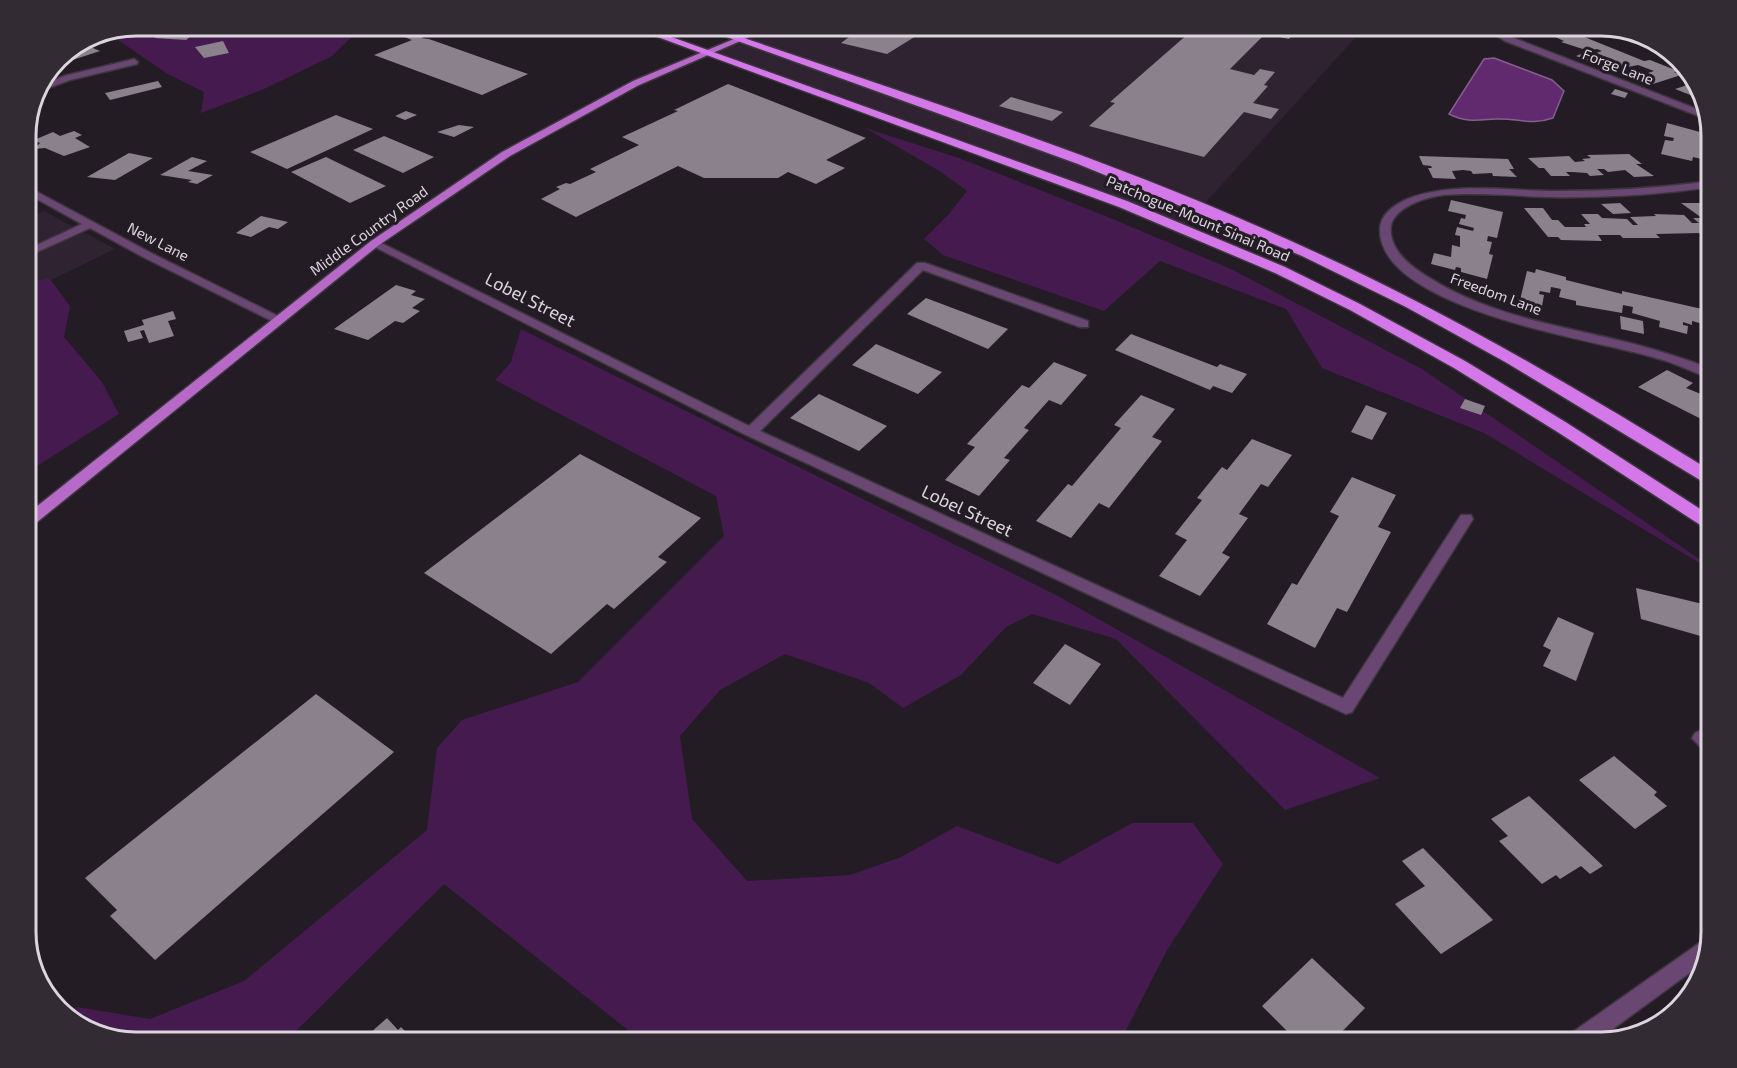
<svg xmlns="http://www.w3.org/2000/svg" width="1737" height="1068" viewBox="0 0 1737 1068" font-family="'Exo 2',sans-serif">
	<rect width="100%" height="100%" fill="#231c25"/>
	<path fill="#2f2332" d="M763 26H1366L1183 227 708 53Z
		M44 211 115 249 26 292V219Z"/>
	<path fill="#451a4f" d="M136 26H363L332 56 262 90 201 113 204 92 166 73 105 31Z
		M865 128 959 158 1103 215 1231 269 1422 369 1711 567V570L1484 433 1322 368 1286 309 1160 261 1104 311 943 255 924 239 948 215 967 191 941 172Z
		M49 278 70 306 64 337 102 382 119 414 26 473V283Z
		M521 329 1056 595 1380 778 1285 810 1116 639 1032 614 1006 627 961 675 903 708 869 683 785 654 720 690 680 736 692 819 747 881 850 875 901 857 957 826 1058 864 1132 823H1193L1223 864 1166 952 1120 1042H643L444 884 285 1042H136L80 1028 66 1013 77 1007 150 1019 244 981 427 830 437 748 462 720 578 682 724 536 716 496 495 380 511 362Z"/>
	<path fill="#622a6e" stroke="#865d8f" stroke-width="1.5" d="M1494 58 1552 80 1564 91 1553 118C1530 126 1519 118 1496 119 1478 120 1466 123 1449 114L1484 59Z"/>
	<path fill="#8a818c" d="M397 26H452L421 38 429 39 528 74 482 95 374 55 412 40 386 30Z
		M872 26 916 36 887 54 841 43 861 28Z
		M1197 26H1285L1298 28 1289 39 1265 34 1230 69 1254 75 1260 69 1275 72 1264 85 1268 86 1253 103 1279 109 1271 119 1244 112 1204 157 1089 126 1115 103 1110 102Z
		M1546 26 1562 28 1644 61 1650 60 1678 71 1674 72 1681 75 1653 84 1640 79 1652 75 1648 73 1654 71 1638 65 1623 68 1607 62 1613 60 1596 53 1602 51 1597 49 1589 51 1561 42 1564 41 1553 36 1560 34 1556 32 1549 34 1543 32 1539 33 1543 34 1532 37 1521 33Z
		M163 29 199 30 186 40 154 38 156 37H152Z
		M1624 31 1657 40 1667 50 1643 42 1647 41 1640 38 1633 40 1617 33Z
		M223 41 229 53 204 58 195 47Z
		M86 45 100 51 54 66 58 58 71 49Z
		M1586 52 1601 58 1592 62 1576 56Z
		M158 81 162 87 110 100 105 93Z
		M1697 82 1702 97 1693 96 1675 89Z
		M728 84 866 138 826 160 845 168 816 184 788 172 778 178H704L678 166 576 217 541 199 560 189 556 187 566 183 570 184 596 172 590 169 639 145 622 137 678 111 674 110Z
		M1615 89 1628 93 1625 98 1611 94Z
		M1011 97 1063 112 1052 121 999 106Z
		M406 111 417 115 405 120 395 116Z
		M336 115 373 129 287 169 250 152Z
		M1667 123 1711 135V145L1704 143 1703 148 1711 150 1710 161 1693 157 1692 161 1661 154 1665 140 1673 141 1674 138 1664 136Z
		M459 125 474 127 454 137 437 132Z
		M74 131 82 135 75 138 90 147 64 156 45 148 34 149 40 143 34 140 53 132 60 136Z
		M384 136 434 157 403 173 353 150Z
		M129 153 153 158 115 180 87 177Z
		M1629 154 1642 164H1636L1654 176 1634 177 1625 170 1608 172 1604 169H1597L1604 175 1590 176 1587 173 1571 172H1566L1570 176H1551L1544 168H1539L1528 158 1569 156 1575 162 1585 161 1582 159 1591 158 1587 155Z
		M1419 156 1508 159 1514 169H1509L1517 177 1493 176 1492 173 1473 174 1471 171 1463 170 1452 171 1456 179 1433 178 1428 168H1432L1431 166 1423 165Z
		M192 157 207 161 188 171 213 175 197 184 188 182 192 180 160 175Z
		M326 157 386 186 350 203 291 172Z
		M1451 200 1503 212 1497 238 1488 236 1487 241 1492 242 1489 254 1493 255 1487 279 1461 272V268L1456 267 1455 270 1431 264 1434 253 1451 257 1452 245 1460 247V236L1455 235 1457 227 1473 231 1474 228 1459 224 1461 218 1465 219 1466 215 1448 211Z
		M1620 203 1631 213 1613 214 1601 204Z
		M1681 203H1700L1711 213V235H1702L1699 233 1656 234 1660 238H1623L1620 235H1598L1602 241 1561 240 1558 237H1548L1524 208H1543L1552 220H1558L1565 227H1586L1584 224H1590L1581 214H1598L1602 218 1627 219 1633 225H1638L1630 217 1656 216 1654 214 1684 215 1692 223H1699L1693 218H1702Z
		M261 216 288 222 278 229 269 227 251 237 236 233Z
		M1536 269 1566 277V280L1622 294V291L1711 311V326L1692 321V325L1683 322V325L1688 326 1687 334 1659 327 1660 321 1632 313 1633 307 1623 305 1622 313 1576 305V301L1559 297 1561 289 1551 287 1550 293 1540 291 1539 294 1544 295 1542 306 1520 300 1527 271 1535 273Z
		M396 285 416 291 411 295 425 299 412 308 420 311 403 323 395 321 368 340 334 329Z
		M926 298 1008 329 988 349 907 314Z
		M173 311 176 319 168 321 174 336 149 343 144 330 140 331 143 338 128 342 124 331 144 325 142 320Z
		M1620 316 1643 321 1644 334 1621 329Z
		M1131 334 1217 367 1220 364 1247 374 1232 393 1213 386 1210 390 1115 350Z
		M876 344 942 372 918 394 852 365Z
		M1054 362 1087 375 1061 405 1049 400 1024 428 1029 430 1004 458 1010 460 979 496 945 480 975 447 967 444 1022 385 1029 388Z
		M1667 370 1693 383 1686 388 1711 398V424L1638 387Z
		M819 394 887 426 859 451 790 418Z
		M1141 395 1175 409 1152 437 1162 441 1109 508 1099 503 1071 538 1036 521 1068 484 1072 486 1121 428 1114 425Z
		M1465 399 1485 406 1481 415 1460 408Z
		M1366 405 1387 413 1372 440 1351 432Z
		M1252 439 1292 455 1268 487 1261 484 1239 514 1248 518 1222 553 1230 557 1200 596 1159 576 1187 540 1175 534 1202 500 1197 498 1222 467 1227 470Z
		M580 454 701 518 658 557 667 562 614 609 607 604 551 654 424 573Z
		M1352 477 1396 495 1378 527 1391 532 1347 612 1337 608 1315 648 1267 624 1292 583 1297 585 1339 516 1330 512Z
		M1636 588 1707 605 1711 639 1641 619Z
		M1558 617 1594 633 1576 681 1543 666 1551 650 1543 646Z
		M1065 644 1101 664 1070 705 1033 683Z
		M316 694 394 752 155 960 110 916 117 910 85 878Z
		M1614 756 1657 792 1654 795 1667 806 1635 829 1579 780Z
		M1529 796 1603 866 1590 874 1581 866 1560 879 1556 875 1542 884 1499 841 1508 836 1491 819Z
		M1423 848 1493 920 1441 954 1395 904 1425 886 1402 861Z
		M1312 958 1365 1008 1332 1042H1327L1322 1037 1317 1042H1298L1262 1006Z
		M387 1018 398 1030 401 1027 416 1042H360Z"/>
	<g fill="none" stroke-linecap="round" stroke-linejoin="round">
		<defs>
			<path id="street" d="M1482 26H1491L1511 37 1707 113 1709 120 1505 41Z
				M134 59 138 62 137 64 70 80 43 90 46 84 64 76Z
				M1711 181V187C1657 195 1603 198 1549 197 1515 196 1478 192 1444 195 1428 197 1406 203 1395 217 1389 224 1390 234 1393 242 1399 258 1415 269 1428 277 1491 317 1563 326 1634 344 1660 351 1686 359 1711 369V378C1699 375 1688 369 1677 365 1662 359 1645 355 1629 351 1575 337 1380 305 1380 230 1380 212 1399 202 1413 197 1456 182 1512 191 1557 191 1609 191 1660 188 1711 181Z
				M26 186 153 254 284 319 282 322H274L145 258 90 228 26 257V250L82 224 26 193Z
				M375 240 749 426 917 263H925L1088 321V327H1080L923 270 760 431 1343 698 1461 515H1471L1473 519 1352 712 1346 714 746 435 371 245 369 243Z
				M1701 730 1711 736V754L1705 752 1692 738 1695 733Z
				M1708 937 1710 938 1703 963 1595 1042H1567L1570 1034Z"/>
			<path id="primary" d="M765 26H775L639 85 510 156 379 245 31 527 26 528V515L371 241 502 152 633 81Z"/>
			<path id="highway" d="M628 26H641L1127 201 1285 267 1360 304 1465 361 1567 423 1711 516V530L1705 528 1556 431 1454 368 1350 310 1275 273 1119 207Z
				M696 26H709C912 96 1119 161 1315 252 1453 315 1583 392 1711 471V485L1705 483 1507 363 1406 307 1302 256 1078 164Z"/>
		</defs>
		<use href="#street" stroke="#3d363f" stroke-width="3"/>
		<use href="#primary" stroke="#3d363f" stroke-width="3"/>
		<use href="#highway" stroke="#3d363f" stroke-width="3"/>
		<use href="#street" fill="#6a4672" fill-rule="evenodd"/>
		<use href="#primary" fill="#b669c7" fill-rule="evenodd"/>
		<use href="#highway" fill="#d477e9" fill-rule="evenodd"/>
	</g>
	<g text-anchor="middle" stroke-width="6" stroke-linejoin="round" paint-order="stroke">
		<g font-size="15" fill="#dbd5dc" stroke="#231c25">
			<text transform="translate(1618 67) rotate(21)" y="5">Forge Lane</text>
			<text transform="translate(1198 219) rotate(23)" y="5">Patchogue-Mount Sinai Road</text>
			<text transform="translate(369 231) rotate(-36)" y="5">Middle Country Road</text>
			<text transform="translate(158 242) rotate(27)" y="5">New Lane</text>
			<text transform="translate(1496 294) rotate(20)" y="5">Freedom Lane</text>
		</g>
		<g font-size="18" fill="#dbd5dc" stroke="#231c25">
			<text transform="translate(530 300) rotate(27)" y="6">Lobel Street</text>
			<text transform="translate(967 511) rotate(25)" y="6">Lobel Street</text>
		</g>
	</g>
	<path d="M0 0H1737V1068H0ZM136 36H1601A100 100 0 0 1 1701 136V932A100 100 0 0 1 1601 1032H136A100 100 0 0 1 36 932V136A100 100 0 0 1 136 36Z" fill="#322b34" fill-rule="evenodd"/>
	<path fill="none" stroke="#dbd5dc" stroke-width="3" d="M136 36H1601A100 100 0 0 1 1701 136V932A100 100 0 0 1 1601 1032H136A100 100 0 0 1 36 932V136A100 100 0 0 1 136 36Z"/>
</svg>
